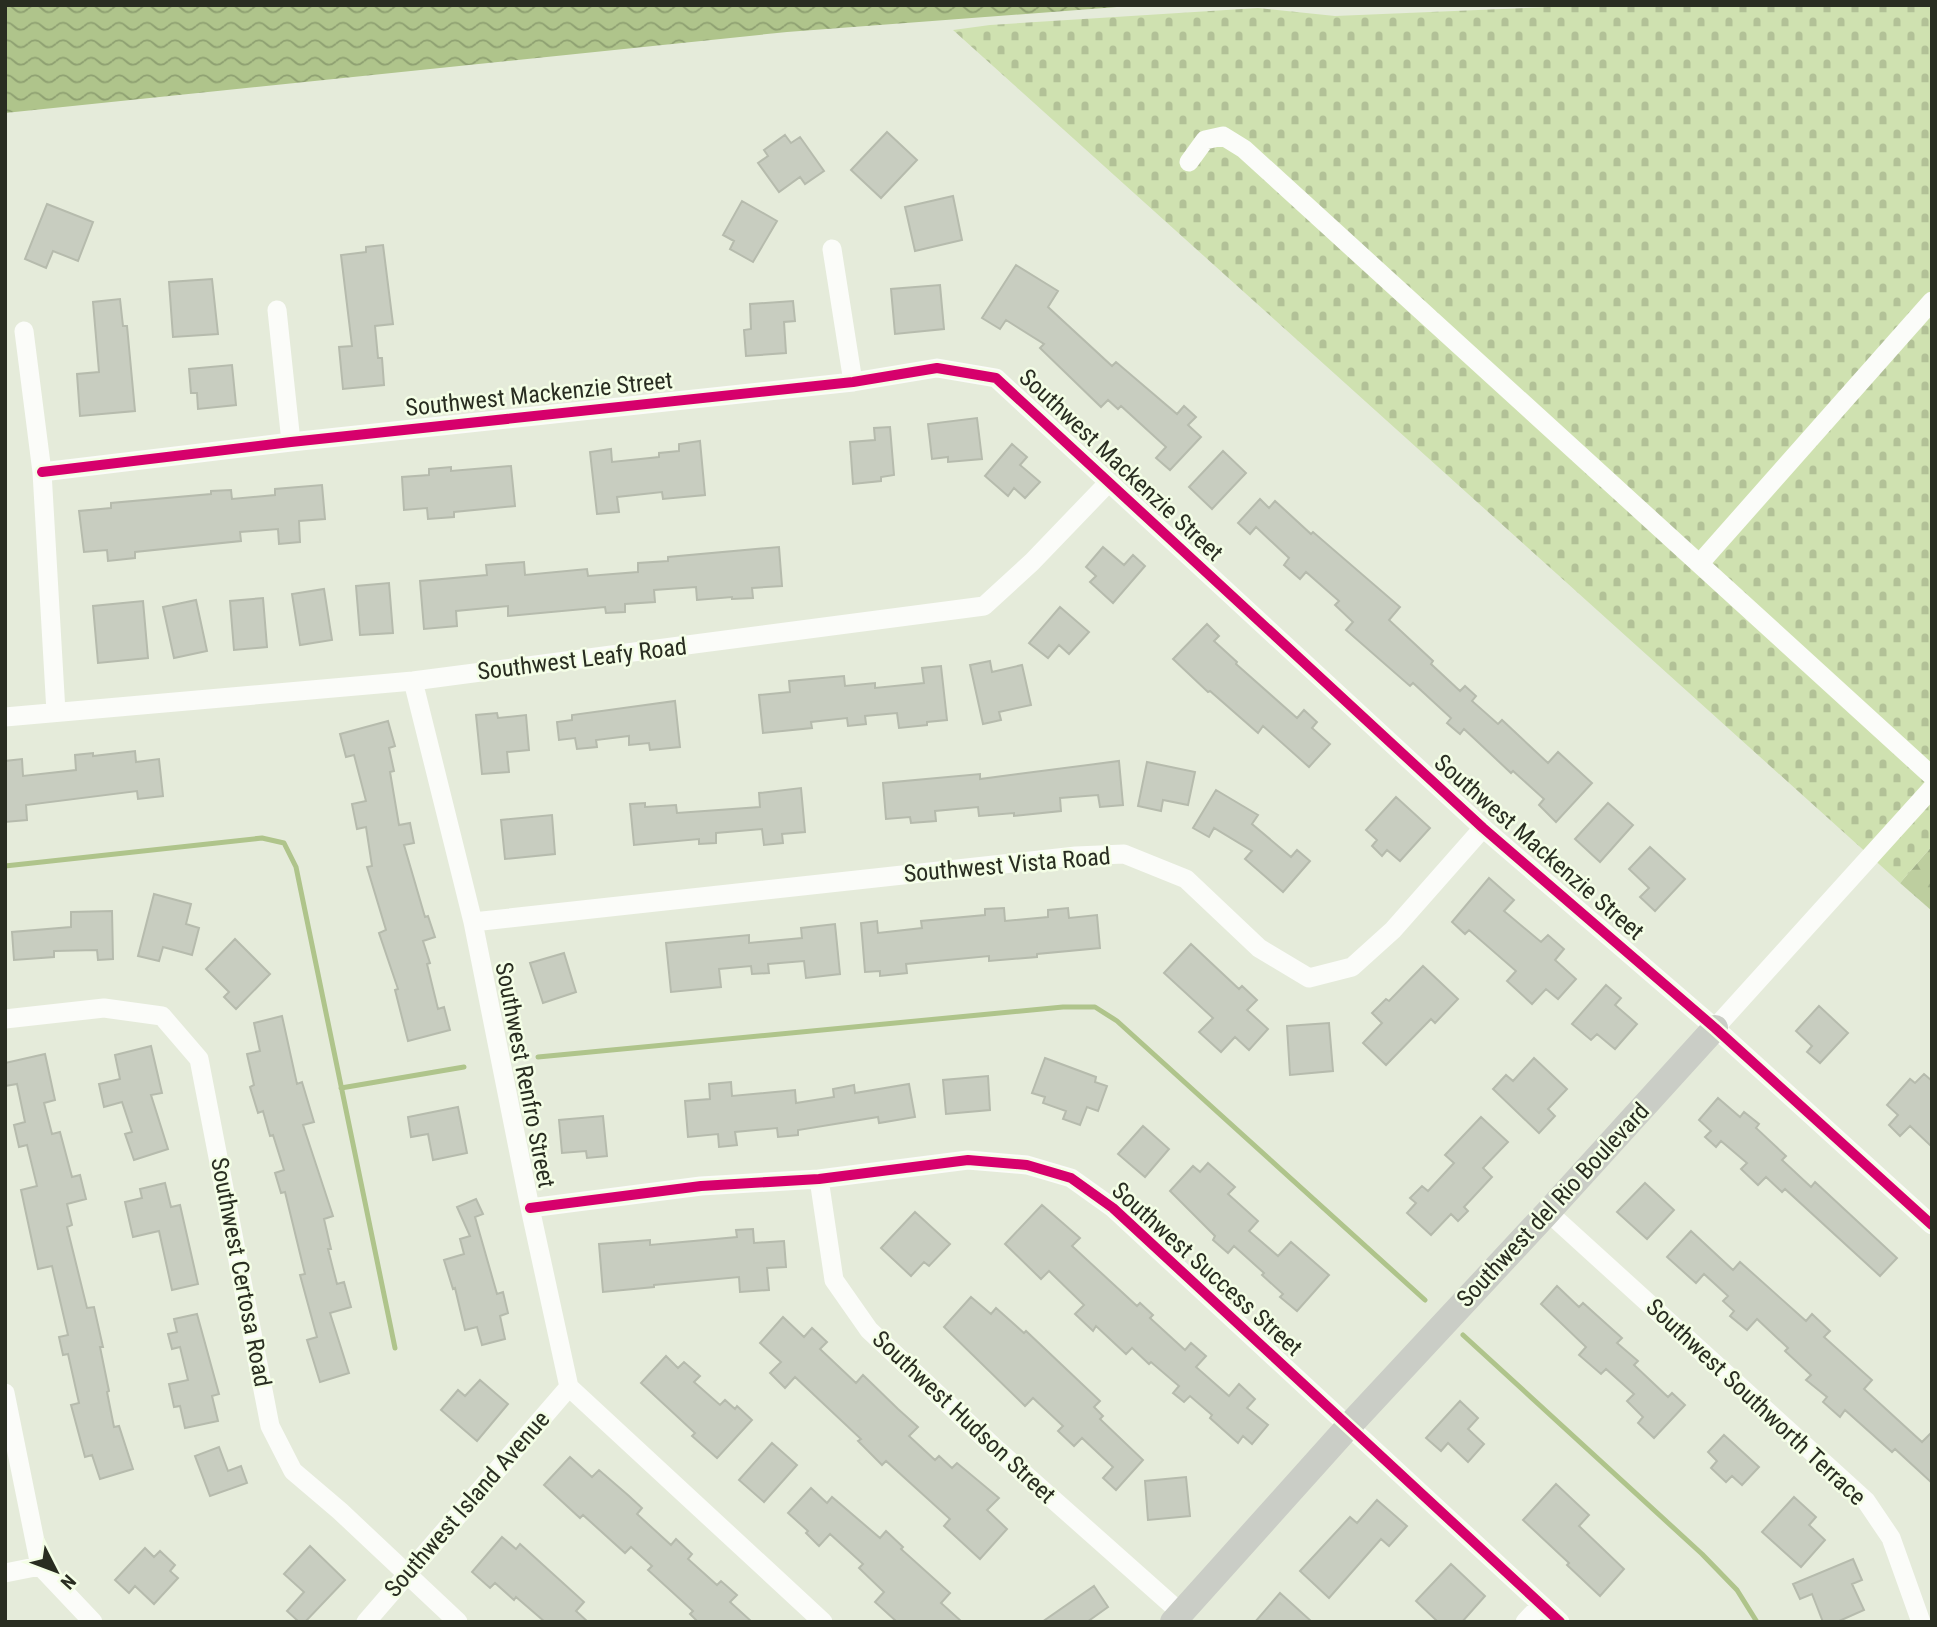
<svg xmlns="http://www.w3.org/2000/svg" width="1937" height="1627" viewBox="0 0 1937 1627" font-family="'Roboto Condensed',sans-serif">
	<defs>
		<pattern id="forest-firs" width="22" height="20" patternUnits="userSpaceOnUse" patternTransform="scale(1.75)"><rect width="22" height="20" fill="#bdce9f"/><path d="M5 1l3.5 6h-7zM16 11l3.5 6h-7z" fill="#a2b189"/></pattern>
		<pattern id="cemetery-stones" width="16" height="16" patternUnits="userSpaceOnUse" patternTransform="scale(1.75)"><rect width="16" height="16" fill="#cfe1b0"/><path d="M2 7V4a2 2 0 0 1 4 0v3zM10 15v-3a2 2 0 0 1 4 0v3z" fill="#b2c197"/></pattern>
		<pattern id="water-waves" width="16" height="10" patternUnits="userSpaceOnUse" patternTransform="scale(1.75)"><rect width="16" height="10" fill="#afc48b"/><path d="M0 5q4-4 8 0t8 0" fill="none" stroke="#8ea071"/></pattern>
	</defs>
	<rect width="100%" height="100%" fill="#e5ebda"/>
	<path fill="url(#forest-firs)" d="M1932 846V911L1900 883Z"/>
	<path fill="url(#cemetery-stones)" d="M1596 5H1932V846L1900 883 953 30 990 25 1258 8 1335 16Z"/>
	<path fill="url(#water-waves)" d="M5 5H1143L787 32 5 113Z"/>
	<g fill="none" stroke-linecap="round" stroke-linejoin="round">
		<path stroke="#afc48b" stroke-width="5" d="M5 866 262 838 284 843 296 867 395 1348
			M538 1057 1063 1007H1095L1117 1021 1425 1300
			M341 1088 464 1067
			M1463 1335 1702 1554 1737 1590 1757 1622"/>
	</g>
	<path fill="#c8cdc0" stroke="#b6bbad" stroke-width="2" d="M887 132 917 160 881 198 851 170Z
		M785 135 791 143 800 137 824 171 805 184 800 177 779 192 758 163 768 156 764 150Z
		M953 196 962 240 915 251 905 207Z
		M742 201 777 221 753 262 730 249 734 241 723 235Z
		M47 204 93 222 78 261 53 251 46 268 25 259Z
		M383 245 393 324 375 326 378 358H382L384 385 343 389 339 347 352 346 341 255 366 252V247Z
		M1016 265 1058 291 1048 307 1112 366 1116 362 1177 414 1184 406 1196 417 1188 425 1201 437 1170 470 1156 458 1166 447 1121 406 1118 409 1108 400 1101 407 1040 348 1044 344 1006 320 1000 329 982 318Z
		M212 279 218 334 173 337 169 282Z
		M940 285 944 329 895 334 891 289Z
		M120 299 123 326H127L135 411 80 416 77 374 99 372 93 302Z
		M793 301 795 321 784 322 786 353 746 356 744 330 751 329 750 304Z
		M232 365 236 405 198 409 197 393H191L189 369Z
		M977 418 982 459 948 462V457L932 459 928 424Z
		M890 427 894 475 881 477V481L853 484 850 442 875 440 874 428Z
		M700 441 705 495 663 499 662 492 617 497 619 512 597 514 590 452 611 449 612 462 659 457V453L679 451V444Z
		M1012 444 1027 457 1020 465 1040 482 1025 498 1014 488 1008 496 985 476Z
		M1223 451 1246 473 1212 509 1189 487Z
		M511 466 515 506 454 512V517L428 519 427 508 404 510 402 477 429 475V469L451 467V471Z
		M322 485 325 519 299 521 300 542 279 544 278 529 240 532 241 541 135 552V558L108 561 107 550 84 552 79 511 111 508V503L211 494V491L231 490 232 499 275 495V489Z
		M1260 499 1269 508 1275 501 1311 534 1313 532 1400 607 1389 620 1433 661 1431 664 1460 691 1465 686 1476 696 1472 701 1498 724 1502 720 1548 763 1558 752 1592 783 1556 822 1539 805 1544 799 1513 771 1511 773 1464 729 1460 734 1447 723 1451 718 1413 683 1410 686 1346 630 1353 622 1335 605 1339 601 1306 572 1300 579 1284 565 1289 558 1256 527 1250 534 1238 523Z
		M779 547 782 586 752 588 753 598 732 599V597L697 600 696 587 654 590 655 602 625 604V612L606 613 605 607 508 616V606L456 611 457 626 424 629 420 581 487 575 486 565 524 562 525 575 587 569 588 576 638 572V563L668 561V557Z
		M1103 547 1124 565 1133 555 1145 566 1113 603 1090 582 1096 576 1086 567Z
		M389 583 393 633 360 635 356 586Z
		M324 589 332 640 300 645 292 594Z
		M263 598 267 647 234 650 230 601Z
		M196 600 207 651 174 658 163 607Z
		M143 601 148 658 98 663 93 606Z
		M1060 607 1089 632 1069 654 1059 645 1048 658 1029 643Z
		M1207 624 1219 636 1214 641 1237 662 1236 664 1297 718 1304 710 1317 722 1312 728 1330 744 1309 767 1263 726 1258 733 1210 691 1208 692 1173 659Z
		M990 661 992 672 1022 665 1031 705 999 712 1001 720 983 724 970 665Z
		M941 666 947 720 927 722V725L899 728 897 713 865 716 866 724 848 726 847 718 811 722 812 728 763 733 759 695 790 692 789 681 844 676 845 686 875 683V688L924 683 922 668Z
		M675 701 680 747 650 750 649 743 629 745V736L596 740 597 747 577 749 575 738 559 740 557 722 572 720V715Z
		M497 713 498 718 526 715 529 750 507 752 509 772 482 774 476 715Z
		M388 721 395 746 389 748 394 771 390 772 399 825 410 823 414 843 404 845 425 917 428 916 435 937 423 941 430 963 427 964 438 1009 444 1007 450 1030 408 1041 395 990 398 989 379 933 386 930 367 867 372 866 366 827 357 829 352 804 366 801 354 755 346 757 340 734Z
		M135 751 136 762 159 759 163 796 138 799 137 791 26 805 27 820 5 822V761L22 759 23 776 76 770 75 755 93 753V756Z
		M1119 761 1123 805 1100 807 1098 795 1060 798 1061 811 1014 816V813L979 816 978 807 935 811 936 821 911 823 910 817 886 819 883 783 980 774V779Z
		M1147 762 1195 772 1188 805 1163 800 1161 811 1138 806Z
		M801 788 805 832 782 834 783 843 764 845 762 829 716 833V843L699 844V839L634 845 630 804 645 803V807L676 805 677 813 760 807 759 793Z
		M1216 790 1258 815 1252 824 1291 857 1297 850 1310 861 1283 892 1245 859 1252 851 1214 828 1209 837 1193 828Z
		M1396 797 1430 828 1400 861 1387 850 1382 856 1372 846 1377 840 1366 830Z
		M1608 803 1633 825 1600 862 1575 839Z
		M552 815 555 854 505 859 501 820Z
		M1650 847 1685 879 1655 911 1640 897 1649 888 1629 869Z
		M1489 878 1514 900 1504 911 1541 942 1548 935 1564 949 1555 960 1576 979 1558 999 1546 989 1532 1004 1507 981 1516 971 1469 930 1465 934 1452 922Z
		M154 894 191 904 186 924 199 928 192 955 163 947 159 961 138 956Z
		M1004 908 1005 921 1048 917V910L1068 908 1069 918 1097 915 1100 948 1037 954V957L989 961V956L906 964 907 973 880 976V971L865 972 861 923 877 921 878 933 922 928 921 921 985 915V909Z
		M112 911 113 959 98 960 97 950 54 951V957L14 960 12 932 71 927V912Z
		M835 924 840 974 806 978 804 961 768 964 769 973 752 974 751 966 719 969 721 987 671 992 666 943 749 935V943L802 938 801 928Z
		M235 939 270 974 236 1009 224 997 229 992 206 969Z
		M1191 944 1239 989 1242 986 1257 1000 1247 1010 1268 1029 1249 1050 1235 1037 1221 1052 1199 1032 1213 1018 1164 973Z
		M564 953 576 992 543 1003 530 963Z
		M1423 966 1458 999 1435 1023 1431 1019 1386 1065 1363 1043 1382 1023 1372 1013 1386 999 1389 1001Z
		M1606 985 1621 998 1615 1005 1637 1024 1615 1049 1597 1034 1591 1040 1572 1024Z
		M1819 1006 1848 1033 1820 1063 1807 1052 1812 1046 1796 1031Z
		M282 1016 297 1084 302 1082 314 1122 303 1125 333 1216 324 1219 331 1249H328L337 1284 344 1282 351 1307 330 1313 349 1373 320 1382 307 1340 317 1337 300 1275 305 1274 285 1192 281 1193 275 1173 284 1170 273 1135 270 1136 263 1111 258 1113 250 1087 254 1085 247 1054 260 1051 254 1023Z
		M1329 1023 1333 1071 1290 1075 1287 1026Z
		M151 1046 162 1093 151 1095 168 1149 134 1160 125 1134 132 1132 122 1102 104 1107 99 1084 120 1079 115 1055Z
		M45 1054 55 1100 44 1103 52 1134 60 1132 72 1177 80 1175 86 1199 67 1204 72 1225 67 1227 87 1308 94 1307 103 1347H100L109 1391 107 1392 114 1427 119 1426 133 1469 100 1479 92 1455 85 1457 71 1405 79 1403 68 1354 63 1355 59 1337 68 1335 52 1266 38 1269 21 1190 37 1186 27 1145 19 1147 14 1125 25 1122 17 1084 5 1086V1063Z
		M1045 1058 1096 1077 1095 1082 1107 1086 1098 1111 1087 1107 1080 1125 1063 1119 1066 1111 1043 1103 1045 1097 1032 1093Z
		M1534 1058 1567 1089 1548 1109 1555 1116 1539 1133 1493 1089 1506 1075 1513 1081Z
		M1924 1074 1932 1081V1147L1910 1126 1900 1136 1889 1125 1898 1115 1887 1105 1910 1079 1915 1083Z
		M988 1076 990 1110 946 1114 943 1080Z
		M731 1082 732 1096 795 1090 796 1103 834 1097 833 1089 854 1085 855 1093 909 1084 915 1117 879 1123 878 1117 798 1130V1135L778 1137 777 1128 735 1132 737 1145 719 1147 718 1134 688 1137 685 1101 710 1099 709 1084Z
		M1718 1098 1740 1117 1744 1112 1759 1124 1756 1128 1786 1156 1782 1160 1811 1187 1815 1182 1897 1258 1880 1276 1785 1189 1782 1192 1766 1177 1758 1185 1741 1169 1747 1163 1721 1141 1716 1147 1705 1137 1711 1131 1699 1120Z
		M458 1107 467 1153 433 1160 428 1134 411 1137 408 1117Z
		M603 1116 607 1156 587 1158 586 1151 562 1153 559 1120Z
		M1481 1117 1508 1142 1483 1168 1492 1177 1464 1207 1468 1211 1458 1221 1451 1214 1431 1235 1407 1213 1416 1203 1410 1198 1422 1186 1428 1191 1454 1163 1445 1155Z
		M1143 1126 1169 1149 1145 1177 1118 1154Z
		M1208 1163 1235 1187 1228 1194 1258 1221 1249 1231 1278 1256 1291 1242 1329 1275 1297 1311 1280 1297 1283 1294 1262 1275 1264 1273 1234 1246 1228 1253 1213 1240 1215 1236 1170 1191 1193 1166 1200 1172Z
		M165 1183 171 1207 180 1205 198 1284 172 1290 159 1231 133 1237 125 1202 142 1198 140 1189Z
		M1645 1183 1674 1210 1647 1239 1617 1212Z
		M476 1199 483 1214 475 1217 497 1294 503 1292 508 1313 500 1316 505 1339 482 1345 477 1327 465 1330 455 1288 453 1289 444 1260 464 1254 460 1239 470 1236 457 1207Z
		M1042 1205 1080 1238 1072 1246 1137 1306 1140 1303 1153 1315 1150 1318 1185 1350 1191 1343 1206 1356 1196 1367 1229 1396 1239 1384 1255 1399 1247 1408 1268 1425 1252 1444 1243 1436 1238 1443 1210 1418 1212 1415 1190 1396 1184 1402 1173 1393 1179 1386 1151 1362 1149 1364 1132 1348 1126 1354 1096 1326 1093 1331 1075 1314 1084 1305 1049 1271 1041 1279 1005 1244Z
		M915 1212 950 1244 929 1266 924 1262 911 1276 881 1248Z
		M753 1229 754 1243 784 1241 786 1267 767 1268 769 1290 740 1292 739 1277 654 1285V1287L603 1292 599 1244 650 1240V1245L737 1237 736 1230Z
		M1691 1231 1733 1270 1740 1262 1806 1321 1812 1314 1830 1331 1824 1337 1872 1380 1864 1389 1922 1442 1932 1432V1483L1895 1449 1892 1452 1845 1410 1840 1417 1823 1402 1827 1397 1806 1380 1811 1375 1785 1351 1788 1348 1757 1319 1747 1330 1730 1316 1734 1311 1723 1301 1728 1296 1704 1274 1696 1283 1667 1257Z
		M1557 1286 1579 1307 1583 1303 1622 1338 1617 1343 1638 1361 1634 1365 1668 1397 1672 1393 1685 1405 1654 1438 1638 1423 1643 1417 1627 1401 1634 1394 1606 1369 1601 1374 1579 1355 1586 1347 1541 1304Z
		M971 1297 991 1314 996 1308 1024 1333 1026 1331 1100 1401 1094 1407 1103 1416 1100 1419 1143 1460 1116 1490 1103 1478 1113 1467 1082 1438 1074 1446 1058 1431 1063 1426 1033 1398 1025 1406 944 1327Z
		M197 1314 219 1394 212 1396 218 1421 185 1428 180 1406 174 1407 169 1384 188 1380 180 1347 172 1349 168 1334 177 1332 174 1319Z
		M783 1317 804 1337 812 1328 827 1342 820 1349 856 1383 863 1375 898 1409 918 1427 909 1436 935 1460 939 1456 952 1468 957 1463 999 1498 987 1510 1007 1529 980 1559 944 1526 950 1519 886 1461 882 1465 858 1441 861 1439 795 1377 785 1388 770 1373 781 1362 760 1343Z
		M666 1356 678 1368 684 1362 700 1376 694 1382 720 1405 725 1400 735 1409 737 1406 752 1420 717 1458 692 1436 695 1433 641 1383Z
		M480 1380 508 1404 477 1441 441 1410 458 1390 465 1396Z
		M1460 1401 1478 1418 1468 1429 1484 1444 1468 1462 1448 1443 1441 1451 1426 1438Z
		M1724 1435 1759 1467 1742 1485 1732 1476 1726 1482 1711 1468 1717 1461 1708 1452Z
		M772 1443 797 1465 764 1502 739 1480Z
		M219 1447 228 1471 241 1466 247 1483 210 1496 195 1456Z
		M570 1457 592 1477 599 1470 629 1496 642 1508 637 1514 671 1545 676 1539 692 1554 688 1559 717 1585 721 1581 737 1595 730 1602 752 1622H698L690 1614 693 1611 648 1570 652 1566 631 1547 625 1553 583 1515 580 1518 544 1485Z
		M1186 1477 1190 1516 1148 1520 1145 1481Z
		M1556 1484 1589 1515 1579 1526 1624 1569 1600 1596 1567 1565 1569 1563 1523 1520Z
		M811 1488 827 1503 832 1497 880 1538 886 1531 903 1547 901 1549 950 1593 941 1603 962 1622H897L875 1602 884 1592 859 1568 863 1564 830 1534 819 1546 806 1533 808 1531 788 1513Z
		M1794 1497 1816 1517 1809 1525 1825 1540 1801 1567 1762 1532Z
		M1377 1500 1407 1526 1389 1546 1381 1539 1329 1598 1300 1571 1350 1517 1357 1523Z
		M502 1537 516 1549 520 1544 584 1602 576 1611 588 1622H545L516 1597 514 1600 495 1583 490 1588 472 1572Z
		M310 1546 345 1580 305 1622H299L287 1611 304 1592 284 1574Z
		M145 1548 154 1557 160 1551 175 1565 170 1571 178 1578 154 1604 135 1586 129 1593 115 1580Z
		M1853 1559 1862 1580 1852 1584 1864 1610 1837 1622H1823L1812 1594 1800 1599 1793 1584Z
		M1451 1564 1485 1596 1462 1622H1438L1416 1601Z
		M1094 1586 1108 1607 1087 1622H1042Z
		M1280 1593 1312 1622H1255Z"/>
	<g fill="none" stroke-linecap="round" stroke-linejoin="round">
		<path stroke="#fbfcf9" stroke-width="19" d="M1189 162 1205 140 1223 136 1244 149 1932 776
			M832 249 853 382
			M277 310 291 442
			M24 331 42 472 56 712
			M42 472 291 442 853 382 937 368 996 378 1483 828 1715 1028 1932 1225
			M1700 563 1932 301
			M413 681 473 922 530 1208 569 1387 823 1622
			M5 717 413 681 984 606 1032 562 1108 483
			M473 922 1076 856 1124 854 1186 879 1259 948 1309 978 1352 967 1393 930 1483 828
			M5 1019 104 1008 162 1016 199 1059 270 1426 293 1471 340 1511 458 1622
			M1715 1028 1932 788
			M819 1179 834 1280 869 1330 993 1446 1181 1613
			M530 1208 701 1186 819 1179 968 1160 1027 1165 1071 1178 1113 1208 1560 1622
			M1548 1212 1866 1501 1891 1538 1921 1622
			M5 1393 40 1566 93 1622
			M5 1573 40 1566
			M366 1622 569 1387
			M1525 1622 1541 1605"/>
		<path stroke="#cacdc6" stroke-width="26" d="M1173 1622 1348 1427 1548 1212 1715 1028"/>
		<defs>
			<path id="cycleway" d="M42 472 291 442 853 382 937 368 996 378 1483 828 1715 1028 1932 1225
				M530 1208 701 1186 819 1179 968 1160 1027 1165 1071 1178 1113 1208 1560 1622"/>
		</defs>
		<use href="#cycleway" stroke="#f4fee6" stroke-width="15"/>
		<use href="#cycleway" stroke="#d6006c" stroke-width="10"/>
	</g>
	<g text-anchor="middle" stroke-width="5" stroke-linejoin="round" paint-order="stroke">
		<g font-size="24" fill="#292d21" stroke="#f4fee6">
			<text transform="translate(539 394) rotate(-6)" y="8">Southwest Mackenzie Street</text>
			<text transform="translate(1121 465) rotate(43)" y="8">Southwest Mackenzie Street</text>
			<text transform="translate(582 659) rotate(-7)" y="8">Southwest Leafy Road</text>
			<text transform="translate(1539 847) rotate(41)" y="8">Southwest Mackenzie Street</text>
			<text transform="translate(1007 865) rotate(-5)" y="8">Southwest Vista Road</text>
			<text transform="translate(525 1075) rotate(79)" y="8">Southwest Renfro Street</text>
			<text transform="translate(1553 1205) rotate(-47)" y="8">Southwest del Rio Boulevard</text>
			<text transform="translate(1207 1269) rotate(42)" y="8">Southwest Success Street</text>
			<text transform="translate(241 1272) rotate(79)" y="8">Southwest Certosa Road</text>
			<text transform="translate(1756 1402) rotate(43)" y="8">Southwest Southworth Terrace</text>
			<text transform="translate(964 1417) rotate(43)" y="8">Southwest Hudson Street</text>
			<text transform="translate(467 1504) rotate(-49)" y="8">Southwest Island Avenue</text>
		</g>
	</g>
	<rect width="1937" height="1627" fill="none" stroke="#292d21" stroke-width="14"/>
	<g transform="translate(56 1571) rotate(132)" stroke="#f4fee6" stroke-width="5" paint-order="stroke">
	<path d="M0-5L12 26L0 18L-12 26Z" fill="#292d21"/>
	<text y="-10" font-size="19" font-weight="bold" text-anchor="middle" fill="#292d21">N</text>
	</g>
</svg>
